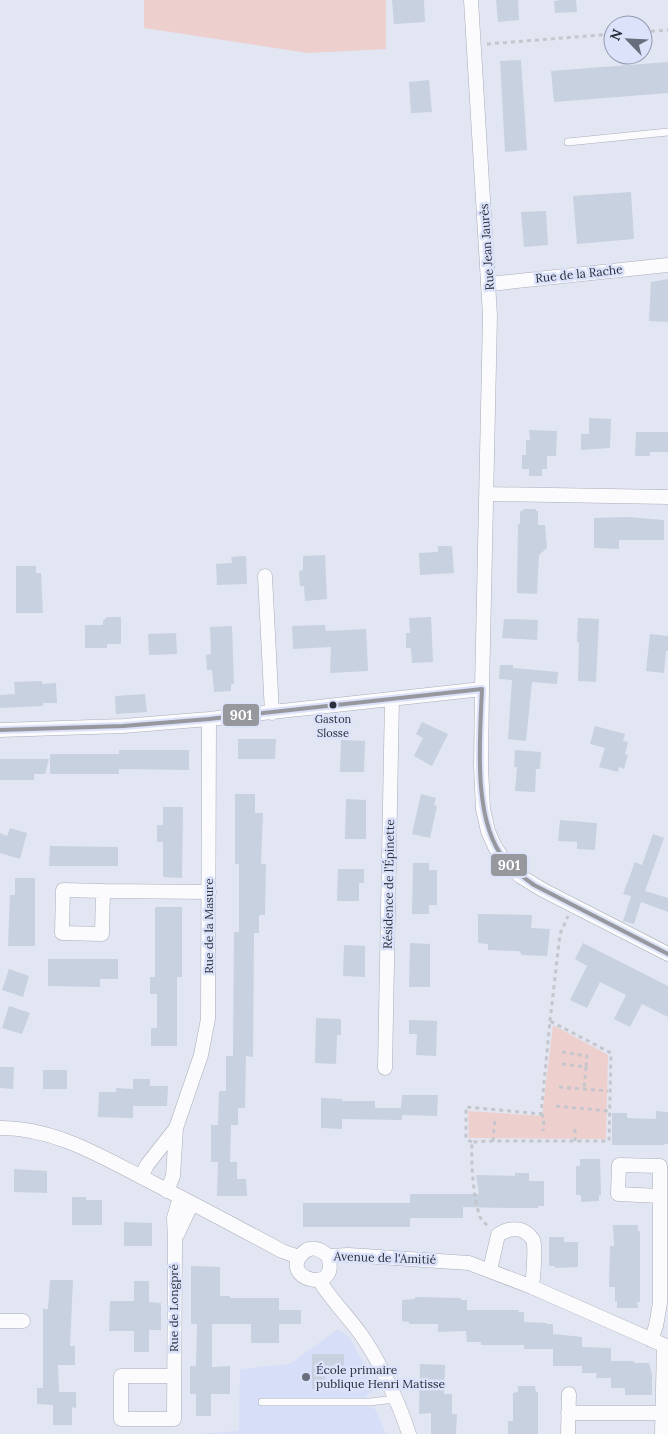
<svg xmlns="http://www.w3.org/2000/svg" width="668" height="1434" viewBox="0 0 668 1434" font-family="Lora,serif">
	<rect width="100%" height="100%" fill="#e2e6f2"/>
	<path fill="#d6def8" d="M338 1329 350 1338 375 1385 374 1390 367 1395V1406L372 1407 376 1410 386 1434H197L239 1431 240 1369 290 1364Z"/>
	<path fill="#edcfce" d="M144 0H386V49L308 53 144 28Z
		M553 1025 608 1055 606 1139 469 1138 468 1111 542 1116Z"/>
	<path fill="#c7d1df" d="M392 0H424L425 22 394 24Z
		M496 0H518L519 20 498 22Z
		M561 0H576L577 12 555 13 554 1Z
		M521 60 527 150 505 152 500 61Z
		M668 62V93L554 102 551 71Z
		M429 80 432 112 411 113 409 82Z
		M631 192 634 239 577 244 573 196Z
		M546 211 548 245 524 247 521 212Z
		M668 279V322L649 321 651 282Z
		M589 418 611 419 610 448 581 450V434H589Z
		M529 430 557 431 556 456H547V469H542V476H529V469H522V455H526V440H530Z
		M636 432H668V452H650V456H635Z
		M523 509H536V511H538V525H545L547 548 539 555 537 594 517 593 518 524H520V511H523Z
		M627 517 664 520V540H619V549L594 548V518Z
		M438 546H452L454 573 420 575 419 553 438 552Z
		M325 555 327 599 305 601 304 586H300L299 571 303 570V556Z
		M246 556 247 584 217 585 216 564 232 563 231 557Z
		M16 566H36V573H41L43 613H16Z
		M107 617H121V644H107V648H85V625H103V621Z
		M431 617 433 662 412 663 411 648H406V633H410L409 618Z
		M578 618 599 619 596 682 578 681 579 642H577Z
		M504 619 538 620 537 640 502 638Z
		M325 625 326 631 366 629 368 671 330 673 331 647 293 649 292 626Z
		M232 626 234 684H231V691L214 692 212 670H207L206 655 211 654 210 627Z
		M176 633 177 654 149 655 148 634Z
		M650 634 668 636V651H666L664 673 646 671Z
		M500 665H513V668L558 672 557 684 532 682 526 741 508 739 512 680 499 679Z
		M42 681V684L56 683 57 703H43V706L0 708V695L15 694 14 682Z
		M145 694 147 712 116 714 115 696Z
		M422 722 448 734 432 766 414 756 423 738 416 734Z
		M595 726 625 734 623 741 628 742 625 754 628 755 624 769 619 767 618 772 599 767 605 748 590 744Z
		M238 739H276L275 759H238Z
		M341 740 365 741 364 772H340Z
		M119 750H189V770L119 769V774H50V754H119Z
		M515 750 541 752 540 769H536L535 792 515 791 517 767H514Z
		M0 759H49L45 774H34V780H0Z
		M235 794H255V813H263L261 864H266L265 915H259V933H254L253 1057 246 1056 245 1108H238V1125H231L230 1162H237V1179H246L247 1196H217L218 1162H211V1125H218L219 1091H226V1056H233L234 932H239V864H235Z
		M421 794 436 798 434 805 437 806 430 838 412 834Z
		M346 799 366 800V839H345Z
		M163 807H183L182 878 163 877V842H157V825H163Z
		M560 820 597 823 595 850 577 849V842L558 841Z
		M10 828 27 833 20 859 0 853V833L7 836Z
		M653 834 664 838 645 891 668 898V912L641 902 634 924 623 921 631 896 623 894 635 862 642 865Z
		M50 846 118 847V866H49Z
		M413 863H429V870H437V905H429V914H412Z
		M338 869H364V883H359V901H337Z
		M15 878H35V946H8L10 895H15Z
		M155 907H182V977H177V1046H151V1028H157V994H150V977H155Z
		M478 914 532 915 531 928 550 929 547 956 522 955 519 951 488 950V944L478 943Z
		M410 943 430 944V987H409Z
		M583 943 668 986V1017L642 1004 630 1027 614 1019 626 995 600 982 587 1008 570 1000 587 966 575 959Z
		M344 945 365 946V977L343 976Z
		M48 959H118V979H100V987L48 986Z
		M9 969 29 976 23 997 2 990Z
		M9 1006 30 1013 22 1034 2 1028Z
		M316 1018 341 1019V1035H337L336 1064 315 1063Z
		M409 1020 437 1021 436 1056 416 1055 417 1034H409Z
		M0 1067H14L13 1089 0 1088Z
		M43 1070H67V1089H43Z
		M133 1079H150V1086H168L167 1106H133V1118L98 1117 99 1092H116V1088L133 1089Z
		M402 1095H438L437 1116 402 1115V1120L342 1119V1129L321 1128V1098L342 1099V1101H375V1108H401Z
		M656 1111 668 1112V1144H664V1145H612V1113H627V1118L656 1119Z
		M580 1159H600L601 1195H599V1201L581 1202V1195H576V1166H580Z
		M14 1169 47 1171V1193L14 1192Z
		M515 1173H529V1181H544V1206H538V1208H509L463 1207V1218H410V1227H303V1203H410V1194H479L476 1175 515 1176Z
		M72 1197H86V1200H102V1225H72Z
		M124 1222 152 1223V1246H124Z
		M613 1225H638V1231H640V1302H637L638 1308H617V1301L615 1302V1287H609L610 1246H614Z
		M549 1237H564V1242H578V1267L555 1268V1266H549Z
		M191 1266 220 1267V1296H230V1298H279V1310H301V1324H279V1343H251V1324H212V1367L230 1366V1394H211V1416H196V1394H190V1366H196L197 1324H191Z
		M50 1280H73L70 1346H75V1365H58L59 1392H76V1408L72 1407V1425H53V1405L37 1404V1388H43V1309H48Z
		M134 1281H149V1302L161 1303V1330H149V1352H134V1331H109L110 1301H134Z
		M415 1297 461 1298V1300H467V1310H519L518 1312H524V1322L547 1323V1324H553V1334L582 1337V1347L611 1348V1361H634V1363H649L652 1374V1395H625V1388H611V1378H596L597 1373H582V1366H553V1349H524V1345H481V1342H467L466 1331 438 1332V1324H409V1322L402 1321V1300L415 1299Z
		M312 1354H344V1372L325 1373V1388L312 1389Z
		M420 1364 445 1365 444 1394H452V1414H457L456 1434H431V1413L419 1414Z
		M518 1386H535L536 1392H538V1434H508V1421H513V1393L518 1392Z"/>
	<g fill="none" stroke-linecap="round" stroke-linejoin="round">
		<defs>
			<path id="lane" d="M568 142 668 132
				M262 1402H370L395 1399"/>
			<path id="street" d="M471 0 490 316 482 689 481 766 483 809 488 831 495 847 506 863 520 876 543 890 668 954
				M490 284 668 265
				M487 494 668 497
				M265 576 272 713
				M0 730 123 726 209 719 482 689
				M63 890 103 891 102 934 62 933Z
				M103 891 209 892
				M385 1068 392 699
				M0 1128C57 1128 104 1158 153 1183 196 1205 239 1228 282 1251L299 1257
				M141 1177 147 1165 176 1128
				M167 1191 173 1176 176 1128 201 1055 208 1019 209 719
				M177 1235 192 1203
				M328 1256C341 1297 277 1278 303 1253 311 1245 321 1249 328 1256L349 1255 469 1263 532 1287 668 1347
				M490 1270 498 1235C505 1230 512 1228 521 1230 526 1232 530 1235 533 1240 536 1247 533 1278 532 1287
				M319 1280C331 1300 348 1316 362 1336 380 1362 399 1403 409 1434
				M0 1321H23
				M651 1340 656 1326 660 1303V1166L619 1165 618 1194 660 1196
				M174 1376H121V1419H174L175 1241 174 1218 180 1197
				M568 1413H662
				M568 1434 569 1394
				M662 1434 664 1345"/>
		</defs>
		<use href="#lane" stroke="#a9adb9" stroke-width="8"/>
		<use href="#street" stroke="#a9adb9" stroke-width="15"/>
		<path stroke="#c5c6cc" stroke-width="3" stroke-dasharray="4 4" stroke-linecap="butt" d="M643 32 668 30
			M487 44 613 34
			M550 1021 560 934 568 916
			M562 1052 587 1056 586 1067
			M562 1064 586 1067 584 1089
			M559 1087 608 1091
			M556 1106 608 1111
			M541 1114 544 1117 543 1131
			M493 1141 495 1118
			M575 1141V1125
			M472 1142 466 1139V1107L541 1114 550 1021 611 1053 609 1141H493L472 1142C471 1165 473 1196 480 1217 482 1221 485 1223 488 1226"/>
		<use href="#lane" stroke="#fbfbfd" stroke-width="7"/>
		<use href="#street" stroke="#fbfbfd" stroke-width="14"/>
		<defs>
			<path id="bus-1" d="M482 689C480 738 472 821 505 860 513 870 524 878 534 885L668 954
				M0 730 123 726 209 719 482 689"/>
		</defs>
		<use href="#bus-1" stroke="#dbe2f9" stroke-width="8"/>
		<use href="#bus-1" stroke="#97989d" stroke-width="4"/>
	</g>
	<circle fill="#2a2e3d" stroke="#dbe2f9" stroke-width="2" cx="333" cy="705" r="4.5"/>
	<circle fill="#6a6e7c" stroke="#dbe2f9" stroke-width="2" cx="306" cy="1377" r="5"/>
	<g text-anchor="middle" stroke-width="5" stroke-linejoin="round" paint-order="stroke">
		<g font-size="11" fill="#2a2e3d" stroke="#dbe2f9">
			<text x="333" y="723">Gaston<tspan x="333" dy="14">Slosse</tspan></text>
		</g>
		<g font-size="12" fill="#2a2e3d" stroke="#dbe2f9">
			<text transform="translate(487 247) rotate(-94)" y="4">Rue Jean Jaurès</text>
			<text transform="translate(579 274) rotate(-6)" y="4">Rue de la Rache</text>
			<text transform="translate(389 884) rotate(-89)" y="4">Résidence de l’Épinette</text>
			<text transform="translate(209 926) rotate(-90)" y="4">Rue de la Masure</text>
			<text transform="translate(385 1258) rotate(2)" y="4">Avenue de l'Amitié</text>
			<text transform="translate(174 1308) rotate(-90)" y="4">Rue de Longpré</text>
		</g>
		<g font-size="12" fill="#2a2e3d" stroke="#dbe2f9" text-anchor="start">
			<text x="316" y="1374">École primaire<tspan x="316" dy="14">publique Henri Matisse</tspan></text>
		</g>
	</g>
	<g stroke="#dbe2f9" stroke-width="2">
		<rect x="222" y="703" width="38" height="24" rx="5" fill="#97989d"/>
		<rect x="490" y="853" width="38" height="24" rx="5" fill="#97989d"/>
	</g>
	<g font-size="14" text-anchor="middle" font-weight="bold" fill="#fff">
		<text x="241" y="720">901</text>
		<text x="509" y="870">901</text>
	</g>
	<g transform="translate(628 40) rotate(294)"><circle r="24" fill="#dbe2f9" stroke="#949aae"/>
	<path d="M0-4L9 19L0 12L-9 19Z" fill="#6a6e7c"/>
	<text y="-8" font-size="14" font-weight="bold" text-anchor="middle" fill="#2a2e3d">N</text>
	</g>
</svg>
